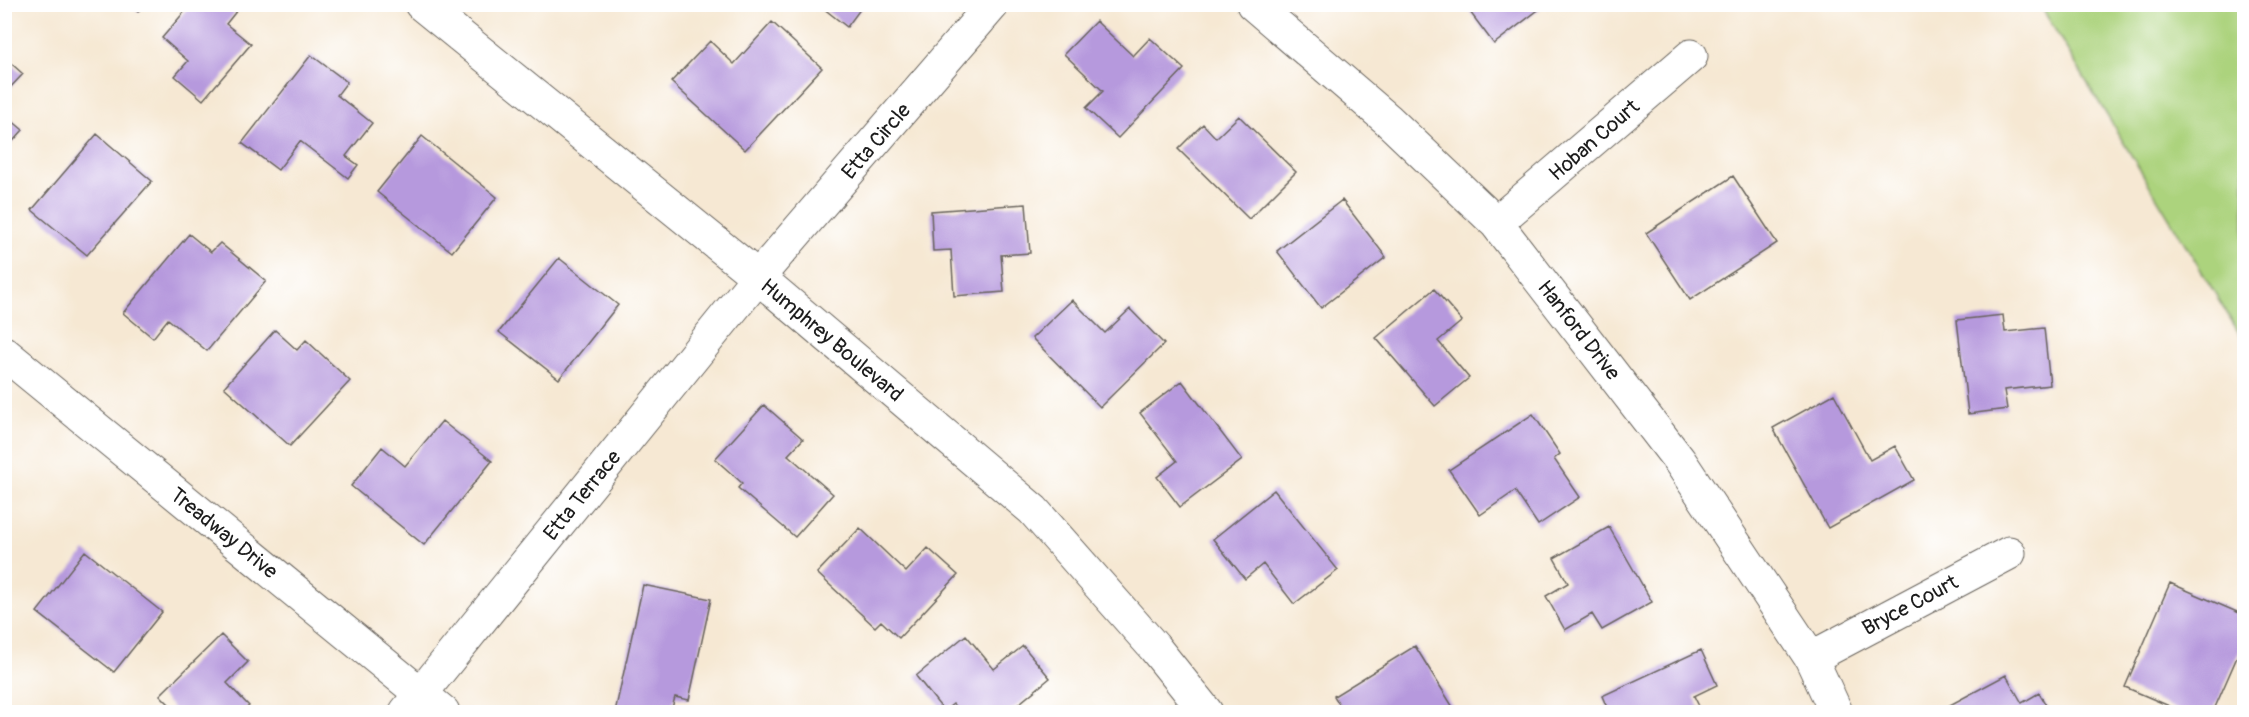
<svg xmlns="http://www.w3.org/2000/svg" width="2249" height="717" viewBox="0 0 2249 717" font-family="Pangolin,sans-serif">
	<rect width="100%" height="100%" fill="#fff"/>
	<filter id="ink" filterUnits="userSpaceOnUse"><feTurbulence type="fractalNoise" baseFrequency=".0167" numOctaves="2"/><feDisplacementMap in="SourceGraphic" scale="12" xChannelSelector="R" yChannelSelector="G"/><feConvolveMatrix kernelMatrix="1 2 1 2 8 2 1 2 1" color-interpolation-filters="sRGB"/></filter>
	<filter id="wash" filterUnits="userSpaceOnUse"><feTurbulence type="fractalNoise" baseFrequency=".008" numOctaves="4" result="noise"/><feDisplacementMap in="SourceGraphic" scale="24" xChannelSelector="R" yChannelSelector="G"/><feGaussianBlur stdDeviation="1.35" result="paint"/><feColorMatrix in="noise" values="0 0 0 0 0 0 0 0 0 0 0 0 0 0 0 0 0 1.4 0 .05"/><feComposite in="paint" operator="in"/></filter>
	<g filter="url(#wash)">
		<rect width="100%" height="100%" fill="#f6e8d3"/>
		<path fill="#acd37d" stroke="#64784c" stroke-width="1.5" d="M2040 5H2244V341Z"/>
		<g id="blocks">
			<path fill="#b699dd" d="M127 4H144L138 12Z
				M191 4H242L226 24 251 44 203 100 175 76 188 61 162 38Z
				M818 4H864L847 27Z
				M1464 4H1546L1494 44Z
				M1096 21 1133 56 1150 38 1184 69 1118 138 1086 108 1103 91 1064 54Z
				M772 22 822 68 745 150 671 82 710 41 734 64Z
				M311 55 347 82 337 95 372 123 346 156 358 165 348 178 300 141 278 170 242 143Z
				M4 57 23 74 4 94Z
				M4 114 23 130 4 151Z
				M1239 116 1296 172 1249 219 1178 149 1203 124 1216 138Z
				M97 134 152 181 87 255 32 210Z
				M422 136 497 197 452 252 377 192Z
				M1733 176 1777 243 1690 300 1646 233Z
				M1342 200 1386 257 1321 308 1277 251Z
				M1026 204 1030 253 1001 255 1004 292 954 296 951 250 933 251 931 211Z
				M189 234 211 252 220 243 266 281 207 351 168 319 153 338 123 313Z
				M559 258 618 305 559 379 499 332Z
				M1434 289 1462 321 1438 341 1469 378 1435 406 1376 338Z
				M1072 300 1105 333 1130 309 1164 344 1100 407 1032 338Z
				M2003 315 2005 332 2044 328 2050 385 2004 390 2007 409 1968 414 1957 320Z
				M275 330 297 350 306 340 350 381 290 446 224 387Z
				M1182 381 1242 460 1180 507 1157 477 1177 461 1140 413Z
				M1834 394 1870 460 1895 446 1914 480 1828 528 1773 428Z
				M764 405 803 439 788 455 833 494 795 537 738 488 742 483 715 459Z
				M1533 414 1560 454 1554 459 1580 497 1538 525 1515 491 1480 515 1449 470Z
				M442 421 492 461 424 545 351 486 382 447 405 466Z
				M1274 490 1338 570 1294 604 1263 564 1245 579 1213 539Z
				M1609 527 1652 602 1602 630 1592 614 1565 630 1546 596 1568 583 1554 558Z
				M860 528 906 572 928 548 958 575 899 638 881 621 875 627 817 573Z
				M85 551 162 612 114 672 37 612Z
				M2170 583 2244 615V641L2213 712H2183L2125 687Z
				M643 585 711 599 689 700 675 697 671 712H615Z
				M221 635 248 662 227 683 249 706 242 712H177L160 695Z
				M966 635 994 669 1023 646 1050 678 1009 712H960L953 704 944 711 916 676Z
				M1415 646 1456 712H1344L1334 696Z
				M1701 650 1717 685 1694 696 1702 712H1609L1602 696Z
				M2006 675 2022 703 2039 693 2050 712H1952L1948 706Z"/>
		</g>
	</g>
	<g filter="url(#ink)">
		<use href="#blocks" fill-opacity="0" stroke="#68635c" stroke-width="1.5"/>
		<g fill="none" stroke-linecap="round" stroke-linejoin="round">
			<defs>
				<path id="minor" d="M421 4 758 277 1033 510 1154 647 1206 712
					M1253 4 1387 119 1496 223 1679 460 1811 658 1836 712
					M1496 223 1691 56
					M4 353 443 712
					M1811 658 2009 553
					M406 712 758 277 993 4"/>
			</defs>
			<use href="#minor" stroke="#68635c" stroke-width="35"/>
			<use href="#minor" stroke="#fff" stroke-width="33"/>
		</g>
	</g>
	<g text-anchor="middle" stroke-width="4.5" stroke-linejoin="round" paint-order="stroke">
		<g font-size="21" fill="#1c1c1c" stroke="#fff">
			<text transform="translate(1594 140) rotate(-41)" y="7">Hoban Court</text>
			<text transform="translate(876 141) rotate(-49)" y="7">Etta Circle</text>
			<text transform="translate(1579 330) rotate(52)" y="7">Hanford Drive</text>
			<text transform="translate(832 340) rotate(40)" y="7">Humphrey Boulevard</text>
			<text transform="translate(582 495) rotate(-51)" y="7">Etta Terrace</text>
			<text transform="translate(224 533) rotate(39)" y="7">Treadway Drive</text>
			<text transform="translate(1910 605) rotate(-28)" y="7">Bryce Court</text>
		</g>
	</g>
	<rect width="2249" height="717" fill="none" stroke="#fff" stroke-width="24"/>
</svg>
